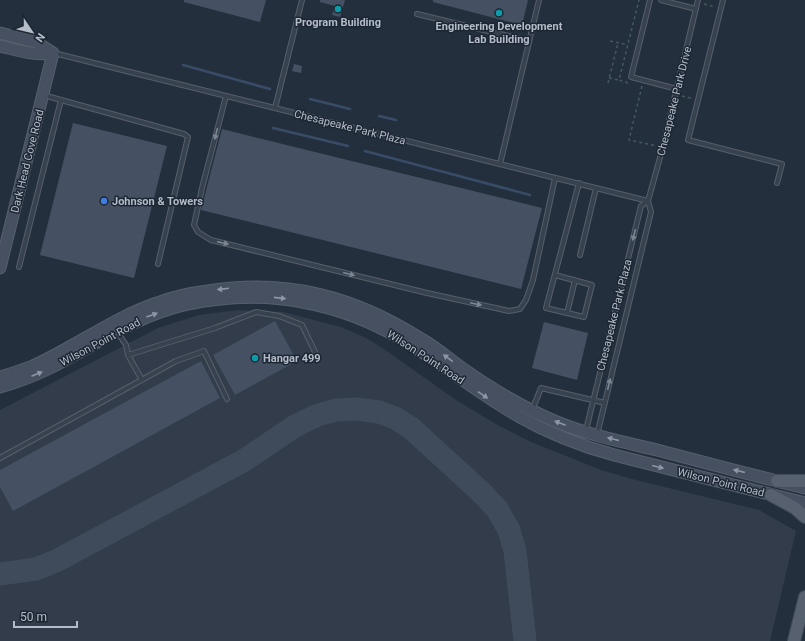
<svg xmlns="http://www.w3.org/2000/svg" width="805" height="641" viewBox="0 0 805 641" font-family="Roboto,sans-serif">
	<rect width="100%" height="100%" fill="#242f3e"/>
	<path fill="#323c4b" d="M238 310 283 312 341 327 366 338 384 349 456 400 494 423 531 442 601 470 632 479 759 510 796 531 770 641H0V410L158 328 199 315Z"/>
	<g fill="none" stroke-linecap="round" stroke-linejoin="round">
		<path stroke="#394c67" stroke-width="2.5" d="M183 65 270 89
			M310 99 350 109
			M379 116 396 120
			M273 128 348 146
			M365 151 530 195"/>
		<path stroke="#3f4a5a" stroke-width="23" d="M0 574 36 569 56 561 243 461 295 426 318 415 336 410 357 409 379 412 395 418 411 428 482 493 497 509 509 530 515 551 525 641"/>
	</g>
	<path fill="#455162" d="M184 0H266L260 22 184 2Z
		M320 0H345L340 17 332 15 335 6 320 2Z
		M433 0H528L522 25 433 2Z
		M294 64 302 66 301 73 292 71Z
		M73 123 167 146 134 278 40 255Z
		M222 129 542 208 521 289 201 210Z
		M275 321 297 361 235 395 213 355Z
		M544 322 588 333 577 380 532 368Z
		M201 361 220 398 13 511 0 487V470Z"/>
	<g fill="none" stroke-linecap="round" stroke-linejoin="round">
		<defs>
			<path id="lane" d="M650 0 631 77 677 89
				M661 0 696 9
				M723 0 688 140 782 164 777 183
				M417 14 529 41
				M54 53 648 201
				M43 95 184 134 188 137 158 264
				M226 96 202 188 194 225 198 232 211 240 427 293 509 311 520 309 526 300 533 280 555 178
				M275 108 302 0
				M500 164 539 0
				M580 255 596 188
				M19 267 61 100
				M555 275 592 285 584 317 546 308 579 183
				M567 313 575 280
				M118 333 126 345 128 355 142 380
				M128 355 215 328 256 312 279 316 302 325 315 352
				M532 410 541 388 605 403
				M586 430 641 206 648 201
				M597 435 651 212 648 201 661 154 698 0
				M0 458 176 361 204 351 227 399"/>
			<path id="secondary" d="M0 33 36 42 53 53
				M0 46C17 50 35 56 53 53
				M0 268 53 53
				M0 377C11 374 22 370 33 366 75 347 113 318 157 303 173 297 191 293 208 291 287 278 356 297 423 340 437 348 449 359 462 368 492 389 523 408 557 422 589 435 623 442 657 450 706 463 756 476 805 488
				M0 387C19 382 38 374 56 365 98 343 137 316 184 305 263 287 342 301 411 345 448 368 482 396 520 417 550 434 581 446 614 455L805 503"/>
			<path id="primary" d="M777 481H805
				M771 495 795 508 805 517
				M794 641 805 597"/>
		</defs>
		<use href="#lane" stroke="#565f6c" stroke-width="6"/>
		<use href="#secondary" stroke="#565f6c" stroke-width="13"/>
		<use href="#primary" stroke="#414a57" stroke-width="14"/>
		<path stroke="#44595c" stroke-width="1.5" stroke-dasharray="3 3" stroke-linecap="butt" d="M704 4 715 7
			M610 41 628 45
			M609 78 619 80
			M608 83 618 43
			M628 83 619 80 639 0
			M642 86 629 140 657 146
			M682 96 691 98"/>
		<use href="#lane" stroke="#38414e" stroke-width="4"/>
		<use href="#secondary" stroke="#465061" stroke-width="11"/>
		<use href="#primary" stroke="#56606e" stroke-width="12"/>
	</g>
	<defs><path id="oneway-solid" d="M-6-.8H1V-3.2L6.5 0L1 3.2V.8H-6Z"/></defs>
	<g fill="#7c8592">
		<use href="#oneway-solid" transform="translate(216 134) rotate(104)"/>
		<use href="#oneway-solid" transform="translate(634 235) rotate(104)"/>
		<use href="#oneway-solid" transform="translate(223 243) rotate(13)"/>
		<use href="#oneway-solid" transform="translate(349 274) rotate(14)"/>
		<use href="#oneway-solid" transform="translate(476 304) rotate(12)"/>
		<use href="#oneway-solid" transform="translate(609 384) rotate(-76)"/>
	</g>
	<g fill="#8e96a5">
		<use href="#oneway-solid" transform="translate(223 289) rotate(173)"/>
		<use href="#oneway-solid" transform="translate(280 298) rotate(6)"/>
		<use href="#oneway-solid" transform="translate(152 315) rotate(-20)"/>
		<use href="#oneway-solid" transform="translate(448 358) rotate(-144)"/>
		<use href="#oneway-solid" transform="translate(37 374) rotate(-23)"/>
		<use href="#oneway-solid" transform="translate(483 395) rotate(34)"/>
		<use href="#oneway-solid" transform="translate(560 423) rotate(-159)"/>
		<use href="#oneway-solid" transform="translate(613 439) rotate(-166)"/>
		<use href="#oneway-solid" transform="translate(658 467) rotate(14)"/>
		<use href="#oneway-solid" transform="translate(739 471) rotate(-166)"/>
	</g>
	<g fill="#0f9aa8" stroke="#1d2633" stroke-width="1.5">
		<circle cx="338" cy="9" r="4"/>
		<circle cx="499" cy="13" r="4"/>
		<circle cx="255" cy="358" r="4"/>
	</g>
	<circle fill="#3f7fe0" stroke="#1d2633" stroke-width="1.5" cx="104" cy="201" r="4"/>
	<g text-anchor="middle" stroke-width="3" stroke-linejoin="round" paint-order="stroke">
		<g font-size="11" font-weight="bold" fill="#b4bcc9" stroke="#1d2633">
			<text x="338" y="26">Program Building</text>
			<text x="499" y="30">Engineering Development<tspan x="499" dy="13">Lab Building</tspan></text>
			<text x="112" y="205" text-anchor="start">Johnson &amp; Towers</text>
			<text x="263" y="362" text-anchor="start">Hangar 499</text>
		</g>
		<g font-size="11" fill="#b4bcc9" stroke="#1d2633">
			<text transform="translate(674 101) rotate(-76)" y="4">Chesapeake Park Drive</text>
			<text transform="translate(350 127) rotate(14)" y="4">Chesapeake Park Plaza</text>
			<text transform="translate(27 161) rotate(-76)" y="4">Dark Head Cove Road</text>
			<text transform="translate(614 315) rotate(-76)" y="4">Chesapeake Park Plaza</text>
			<text transform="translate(100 342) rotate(-28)" y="4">Wilson Point Road</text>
			<text transform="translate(426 357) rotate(33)" y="4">Wilson Point Road</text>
			<text transform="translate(721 482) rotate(14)" y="4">Wilson Point Road</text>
		</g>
	</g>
	<g transform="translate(32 32) rotate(125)" stroke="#1d2633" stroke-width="3" paint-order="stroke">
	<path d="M0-3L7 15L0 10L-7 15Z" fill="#b4bcc9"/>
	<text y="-6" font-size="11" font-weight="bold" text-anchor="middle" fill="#b4bcc9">N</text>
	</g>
	<path d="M14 621v6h63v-6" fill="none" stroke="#b4bcc9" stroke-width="2"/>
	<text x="20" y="621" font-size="12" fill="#b4bcc9" stroke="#1d2633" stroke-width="3" paint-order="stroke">50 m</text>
</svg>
